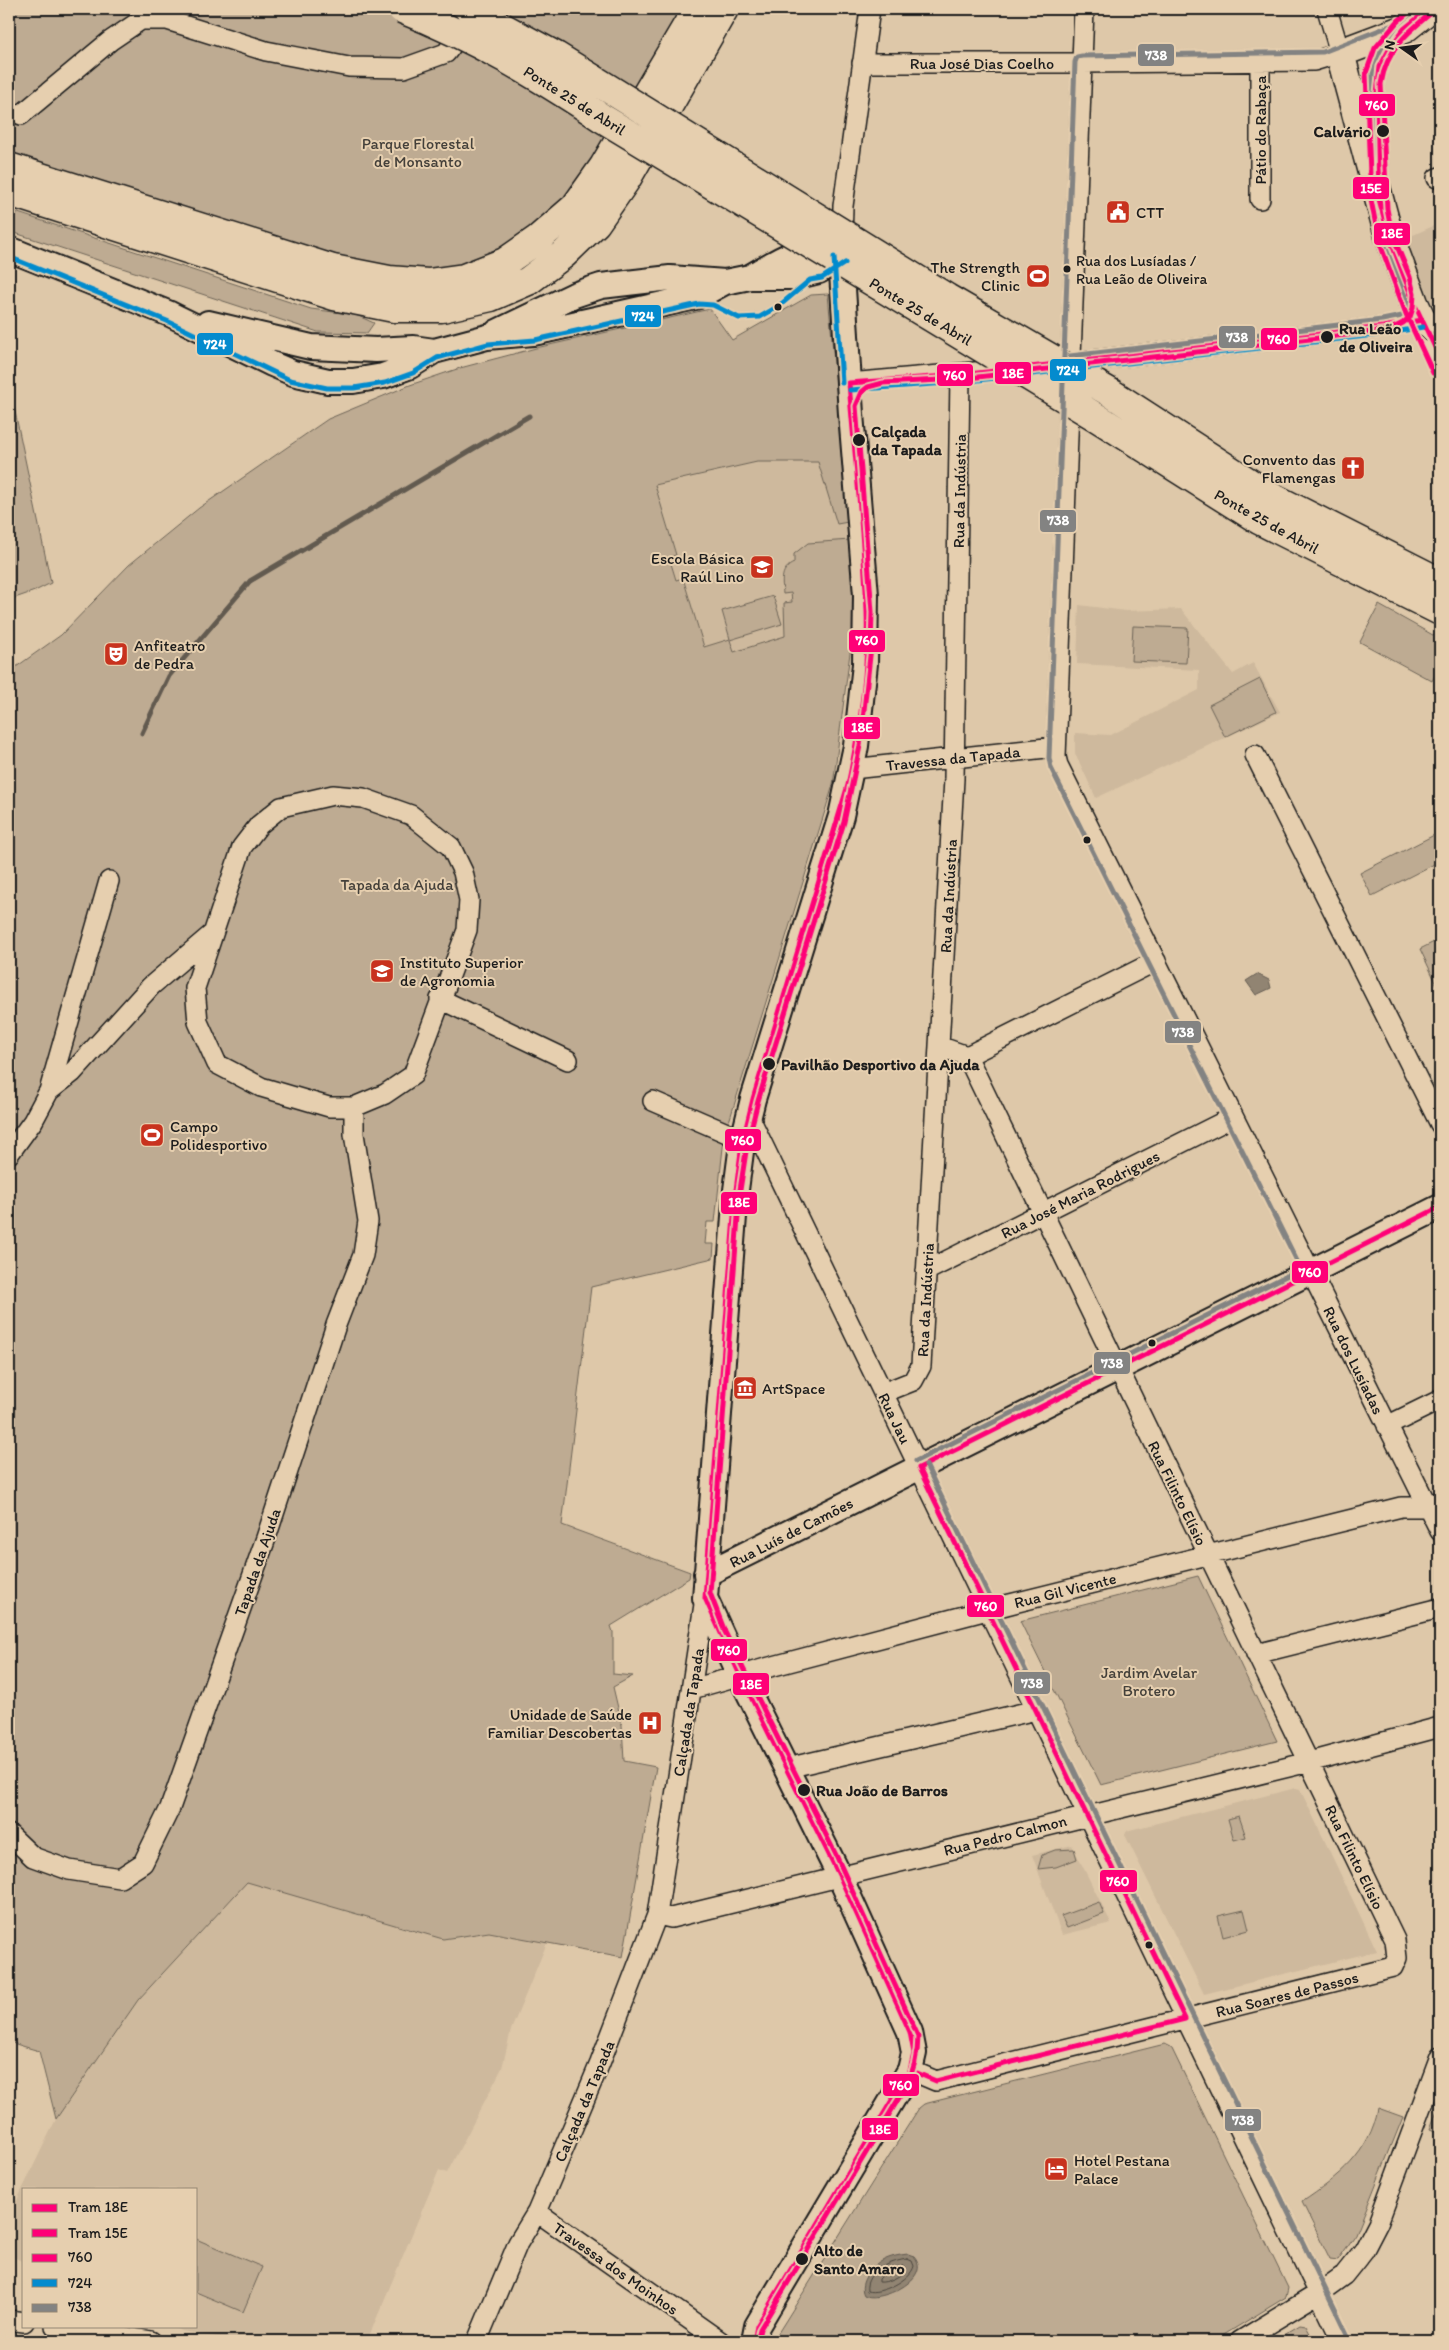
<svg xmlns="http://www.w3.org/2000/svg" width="1449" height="2350" viewBox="0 0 1449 2350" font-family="Itim,sans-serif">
	<rect width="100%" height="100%" fill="#dec8a9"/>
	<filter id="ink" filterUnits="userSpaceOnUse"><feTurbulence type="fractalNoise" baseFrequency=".02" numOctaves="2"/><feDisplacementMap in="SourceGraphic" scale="10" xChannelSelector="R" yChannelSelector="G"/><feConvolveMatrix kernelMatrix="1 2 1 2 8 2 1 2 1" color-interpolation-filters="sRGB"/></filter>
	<g filter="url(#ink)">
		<path fill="#ceb99d" d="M1440 223V327L1402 240Z
			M757 462H842L855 596 785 636 734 652 730 639 704 647 683 578 676 580 669 556 675 555 655 485Z
			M1079 605 1126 611 1181 609 1233 674 1253 663 1280 712 1096 798 1075 753V733L1111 735 1199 690V670L1077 664Z
			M1296 1788 1300 1789 1377 1951 1204 1994 1125 1835 1126 1831Z
			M1072 1845 1111 1923 1062 1935 1032 1855Z
			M247 1881 443 1939 489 1932 547 1943 511 2030 502 2068 447 2173 439 2170 367 2341H241L182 2331 172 2326H196V2189H24V2262L9 2255V2217L56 2119 138 2000Z"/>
		<path fill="#beab92" stroke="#6d6457" d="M9 9H710L581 218 536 259 485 285 452 294 9 180Z
			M9 210 311 309 356 315 374 323 367 333 318 332 9 231Z
			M828 294 848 522 837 524 818 462H757L655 485 676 555 669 557 676 580 683 578 704 647 730 639 722 611 773 596 782 624 730 640 734 652 785 636 784 603 792 602 791 593 783 594C782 580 780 569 794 563V554L808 543 850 540 855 614 833 785 724 1138 715 1222H707L705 1244H714L713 1258 591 1287 562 1525 690 1572 689 1578 611 1626 613 1632V1674L633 1676 613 1687 622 1725 624 1761 656 1767 623 1957 489 1932 443 1939 247 1882 138 2000 56 2119 39 2051 9 2042V672L61 635 129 565 199 508 328 419 410 385 460 368 536 348 710 309 732 340 811 295Z
			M9 383 51 583 35 591 9 600Z
			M1379 605 1440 639V666L1432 681 1360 642Z
			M1133 626 1188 628 1186 663 1131 661Z
			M1260 679 1276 712 1225 737 1209 705Z
			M1440 832V861L1372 896 1360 873Z
			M1440 939V991L1420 949Z
			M1198 1576 1277 1741 1101 1785 1020 1621Z
			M1239 1816 1246 1837 1234 1840 1228 1819Z
			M1074 1849 1077 1859 1056 1867 1038 1869 1042 1855 1055 1850Z
			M1099 1902 1104 1914 1067 1928 1061 1916Z
			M1244 1910 1249 1930 1223 1937 1218 1916Z
			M1165 2044 1171 2047 1288 2288 1286 2297 1214 2341H773L919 2108 924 2104Z
			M1440 2102V2133L1430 2129Z
			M1378 2108 1403 2117 1356 2234 1338 2260 1330 2259 1302 2202C1338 2178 1370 2153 1378 2108Z
			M196 2239 262 2267 243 2312 196 2292Z
			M1300 2325 1306 2326 1314 2341H1273Z"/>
		<path fill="#918472" stroke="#625a50" d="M1257 974 1269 980 1271 988 1256 995 1246 981Z
			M908 2254 914 2256C934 2279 878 2304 864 2295 857 2282 873 2265 884 2260 892 2256 900 2255 908 2254Z"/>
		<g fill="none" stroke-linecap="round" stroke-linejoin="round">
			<path stroke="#4b463e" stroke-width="1" d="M907 2259 912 2261 914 2266C911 2280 880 2295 867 2291 864 2271 892 2261 907 2259Z
				M904 2266 906 2270C900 2277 887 2283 879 2282V2279L888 2270Z"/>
			<path stroke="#625a50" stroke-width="5" d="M142 733 169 676 250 581 529 416"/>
			<defs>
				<path id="minor" d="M1084 9 1056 757 1058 765 1440 1531
					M862 63H1082L1314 61 1340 53 1327 9
					M21 115 110 41 141 20H167L266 51 349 67 404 68 446 53 466 27
					M1437 178 1440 177
					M1260 199V61
					M842 243 843 206 870 9
					M1059 364 1383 327 1422 320
					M849 383 1020 368
					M1255 755 1440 1124
					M852 769 1055 747
					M333 795 363 798 411 815 451 847 463 872 469 900 467 930 413 1075 385 1094 354 1107H329L261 1087 217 1064 198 1022 195 988 242 847 259 825 281 807Z
					M440 999 568 1060
					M967 1056 1156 961
					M49 1091 109 881
					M653 1101 743 1140
					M749 1116 1342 2341
					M9 1154 33 1121 49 1091 72 1073 151 986 212 934
					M926 1271 1233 1117
					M883 1393 913 1381 921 1366 954 779 960 375
					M1387 1426 1440 1400
					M1256 1654 1440 1608
					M692 1689 766 1668 1006 1605 1401 1507H1428L1440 1501
					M787 1768 1036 1710
					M9 1834 33 1857 69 1870 120 1878 143 1863 170 1808 266 1538 336 1325 363 1255 368 1221 354 1134V1107
					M657 1915 671 1918 1309 1762 1440 1727
					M910 2070 936 2081 1393 1967 1397 1958 1395 1940 967 1056 939 1046
					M537 2212 720 2341
					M9 2320 24 2322
					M55 2326 151 2341
					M477 2341 518 2243 537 2212 600 2063 657 1915 705 1598
					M1240 2341 1319 2293 1344 2275 1364 2250 1378 2223 1440 2056"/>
				<path id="tertiary" d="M9 249 170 314 272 364 293 373 328 381H353L383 376 410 366 434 351 487 337 533 333 699 296 725 282
					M750 277C773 264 802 242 828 252
					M208 323 311 347 376 350 413 348 434 351
					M497 332 574 295 601 286 670 278 725 282 750 277H795L819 271 841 257
					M706 1574 1440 1207
					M754 2341 757 2326 910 2070 914 2053 910 2032 840 1877 740 1675 705 1598 736 1190 742 1144 753 1099 841 816 856 746 865 664 866 595 851 414 841 257"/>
				<path id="secondary" d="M1429 9 1404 29 1340 53 1389 236 1414 303 1440 358"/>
				<path id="motorway" d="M9 167 333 269 389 280 428 283 464 278 505 262 538 239 575 207 604 166 697 9
					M9 192 334 296 394 308H442L491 297 528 281 564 254 596 223 626 180 724 9"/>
			</defs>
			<use href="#minor" stroke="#1c1c1c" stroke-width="22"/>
			<use href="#tertiary" stroke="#1c1c1c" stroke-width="28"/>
			<use href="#secondary" stroke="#1c1c1c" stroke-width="31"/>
			<use href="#motorway" stroke="#1c1c1c" stroke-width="31"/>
			<use href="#minor" stroke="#e6cfaf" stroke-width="19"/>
			<use href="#tertiary" stroke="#e6cfaf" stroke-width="24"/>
			<use href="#secondary" stroke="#e6cfaf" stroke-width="28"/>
			<use href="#motorway" stroke="#e6cfaf" stroke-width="28"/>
			<path stroke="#1c1c1c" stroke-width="1" d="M1378 323C1400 322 1414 322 1434 333
				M1406 330 1417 332 1426 341"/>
			<defs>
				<path id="motorway-bridge" d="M402 9C475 38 537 75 602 118L1096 417 1259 520 1440 611
					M469 9 556 56 947 298 1111 393 1270 496 1440 582"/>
			</defs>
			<use href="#motorway-bridge" stroke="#1c1c1c" stroke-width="31" stroke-linecap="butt"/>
			<use href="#motorway-bridge" stroke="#e6cfaf" stroke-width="28"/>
			<defs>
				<path id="bus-1" d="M1429 9 1404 29 1390 48 1380 67 1377 93 1379 199 1389 236 1414 303 1440 358
					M849 383 960 375 1383 327 1422 320
					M919 1468 1185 2019
					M919 1468 1440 1207
					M910 2070 936 2081 1185 2019
					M754 2341 757 2326 910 2070 914 2053 910 2032 840 1877 740 1675 705 1598 736 1190 742 1144 753 1099 848 785C860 729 869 669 867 611 864 535 855 459 849 383"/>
				<path id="bus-2" d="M9 257 167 321 290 380 327 388H354L385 383 413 373 437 358 488 344 535 340 699 304 713 305 739 318 760 317 779 306 810 280 822 278 845 263
					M834 257 842 383
					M850 390 961 382 1384 334 1423 327"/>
				<path id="bus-3" d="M1070 356 1382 320 1412 314 1382 239 1372 200 1370 93 1373 65 1383 45 1398 24 1416 9
					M1304 1275 1051 768 1049 758 1075 62 1077 57 1082 56 1323 52 1400 22 1417 9
					M916 1461 1308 1265
					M926 1465 1349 2338"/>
			</defs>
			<use href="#bus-1" stroke="#e6cfaf" stroke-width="9"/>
			<use href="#bus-2" stroke="#e6cfaf" stroke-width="9"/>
			<use href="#bus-3" stroke="#e6cfaf" stroke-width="9"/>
			<use href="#bus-1" stroke="#f07" stroke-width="5"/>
			<use href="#bus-2" stroke="#048bce" stroke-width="5"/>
			<use href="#bus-3" stroke="#838382" stroke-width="5"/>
			<defs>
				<path id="tram-1" d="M757 2341 760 2329 905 2088C914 2071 918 2056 918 2036L836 1855 725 1632 710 1593 740 1190 747 1145 758 1101 844 822 860 746 871 647 872 612 856 406 862 392 868 387 883 383 960 379 1389 330 1403 323 1410 317 1413 308 1414 294 1410 277 1392 234 1387 209 1381 84C1386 49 1410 30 1436 9"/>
				<path id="tram-2" d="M1412 9 1398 21 1375 48 1366 73 1371 200 1379 241 1406 314 1433 373"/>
			</defs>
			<use href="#tram-1" stroke="#e6cfaf" stroke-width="9"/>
			<use href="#tram-2" stroke="#e6cfaf" stroke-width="9"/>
			<use href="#tram-1" stroke="#f07" stroke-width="5"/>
			<use href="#tram-2" stroke="#f07" stroke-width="5"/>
		</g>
	</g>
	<defs>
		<symbol id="civic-square" viewBox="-11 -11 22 22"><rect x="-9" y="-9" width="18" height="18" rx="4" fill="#c8321e" stroke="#e6cfaf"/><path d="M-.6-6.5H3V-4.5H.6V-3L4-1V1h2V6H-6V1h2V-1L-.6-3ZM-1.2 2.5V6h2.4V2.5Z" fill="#fff"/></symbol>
		<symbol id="stadium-square" viewBox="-11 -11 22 22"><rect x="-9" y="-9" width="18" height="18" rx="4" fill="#c8321e" stroke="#e6cfaf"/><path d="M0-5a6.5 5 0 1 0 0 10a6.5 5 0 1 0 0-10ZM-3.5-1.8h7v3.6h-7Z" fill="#fff"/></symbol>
		<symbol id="church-square" viewBox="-11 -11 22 22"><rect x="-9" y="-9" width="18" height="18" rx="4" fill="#c8321e" stroke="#e6cfaf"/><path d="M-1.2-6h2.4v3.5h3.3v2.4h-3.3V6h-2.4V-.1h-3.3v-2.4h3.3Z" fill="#fff"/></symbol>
		<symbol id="school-square" viewBox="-11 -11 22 22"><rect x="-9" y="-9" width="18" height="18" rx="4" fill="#c8321e" stroke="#e6cfaf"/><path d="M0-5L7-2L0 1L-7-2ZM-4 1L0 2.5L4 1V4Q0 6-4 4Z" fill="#fff"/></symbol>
		<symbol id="theatre-square" viewBox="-11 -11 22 22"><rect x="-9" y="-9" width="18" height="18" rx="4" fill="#c8321e" stroke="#e6cfaf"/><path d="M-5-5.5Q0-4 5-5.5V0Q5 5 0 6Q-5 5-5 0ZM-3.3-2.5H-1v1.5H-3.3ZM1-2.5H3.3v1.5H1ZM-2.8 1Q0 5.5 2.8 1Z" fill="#fff"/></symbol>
		<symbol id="university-square" viewBox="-11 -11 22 22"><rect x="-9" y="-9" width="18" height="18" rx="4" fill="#c8321e" stroke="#e6cfaf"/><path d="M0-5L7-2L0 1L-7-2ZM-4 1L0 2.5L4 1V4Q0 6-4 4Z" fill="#fff"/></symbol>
		<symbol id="museum-square" viewBox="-11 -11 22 22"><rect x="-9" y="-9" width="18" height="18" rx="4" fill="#c8321e" stroke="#e6cfaf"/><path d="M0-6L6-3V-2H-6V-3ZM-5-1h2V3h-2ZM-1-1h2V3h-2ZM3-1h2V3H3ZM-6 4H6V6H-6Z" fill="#fff"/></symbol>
		<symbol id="hospital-square" viewBox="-11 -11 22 22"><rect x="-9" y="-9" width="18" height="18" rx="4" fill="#c8321e" stroke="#e6cfaf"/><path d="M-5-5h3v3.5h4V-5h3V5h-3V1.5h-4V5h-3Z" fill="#fff"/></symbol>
		<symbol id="hotel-square" viewBox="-11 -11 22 22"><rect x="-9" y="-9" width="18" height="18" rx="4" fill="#c8321e" stroke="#e6cfaf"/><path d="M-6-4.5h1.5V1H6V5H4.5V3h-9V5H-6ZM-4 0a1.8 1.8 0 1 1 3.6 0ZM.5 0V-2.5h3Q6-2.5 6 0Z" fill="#fff"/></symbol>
	</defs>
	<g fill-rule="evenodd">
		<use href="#civic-square" x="1104" y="198" width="28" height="28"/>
		<use href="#stadium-square" x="1024" y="262" width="28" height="28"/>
		<use href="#church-square" x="1339" y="454" width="28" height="28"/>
		<use href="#school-square" x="748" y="553" width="28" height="28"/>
		<use href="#theatre-square" x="102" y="640" width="28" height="28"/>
		<use href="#university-square" x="368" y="957" width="28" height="28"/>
		<use href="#stadium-square" x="138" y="1121" width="28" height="28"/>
		<use href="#museum-square" x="731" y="1374" width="28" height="28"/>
		<use href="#hospital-square" x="636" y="1709" width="28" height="28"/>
		<use href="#hotel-square" x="1042" y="2155" width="28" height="28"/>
	</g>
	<g fill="#1c1c1c" stroke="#e6cfaf" stroke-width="2">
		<circle cx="1383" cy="131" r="7"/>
		<circle cx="1067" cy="269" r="4.5"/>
		<circle cx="778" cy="307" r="4.5"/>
		<circle cx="1327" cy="337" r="7"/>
		<circle cx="859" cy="440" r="7"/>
		<circle cx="1087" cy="840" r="4.5"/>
		<circle cx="769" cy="1064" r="7"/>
		<circle cx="1152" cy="1343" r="4.5"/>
		<circle cx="804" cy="1790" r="7"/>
		<circle cx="1149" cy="1945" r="4.5"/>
		<circle cx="802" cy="2259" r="7"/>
	</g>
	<g text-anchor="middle" stroke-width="4" stroke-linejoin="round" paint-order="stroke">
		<g font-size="15" fill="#1c1c1c" stroke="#e6cfaf" text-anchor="start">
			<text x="1076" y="266">Rua dos Lusíadas /<tspan x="1076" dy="18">Rua Leão de Oliveira</tspan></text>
		</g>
		<g font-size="16" fill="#1c1c1c" stroke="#e6cfaf">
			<text x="982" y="69">Rua José Dias Coelho</text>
			<text transform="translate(575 100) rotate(32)" y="6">Ponte 25 de Abril</text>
			<text transform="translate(1260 130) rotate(-90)" y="6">Pátio do Rabaça</text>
			<text transform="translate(921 311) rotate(31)" y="6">Ponte 25 de Abril</text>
			<text transform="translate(959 491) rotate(-89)" y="6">Rua da Indústria</text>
			<text transform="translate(1267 521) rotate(29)" y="6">Ponte 25 de Abril</text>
			<text transform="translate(953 758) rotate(-6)" y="6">Travessa da Tapada</text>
			<text transform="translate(948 896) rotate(-87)" y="6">Rua da Indústria</text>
			<text transform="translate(1080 1194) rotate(-27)" y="6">Rua José Maria Rodrigues</text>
			<text transform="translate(925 1300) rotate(-87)" y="6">Rua da Indústria</text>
			<text transform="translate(1354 1360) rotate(64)" y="6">Rua dos Lusíadas</text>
			<text transform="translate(895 1418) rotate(64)" y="6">Rua Jau</text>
			<text transform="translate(1178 1493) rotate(64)" y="6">Rua Filinto Elísio</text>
			<text transform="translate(791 1532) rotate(-27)" y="6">Rua Luís de Camões</text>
			<text transform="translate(257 1562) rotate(-71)" y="6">Tapada da Ajuda</text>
			<text transform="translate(1065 1590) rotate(-14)" y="6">Rua Gil Vicente</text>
			<text transform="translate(688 1712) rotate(-81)" y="6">Calçada da Tapada</text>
			<text transform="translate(1005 1835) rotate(-14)" y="6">Rua Pedro Calmon</text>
			<text transform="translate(1355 1857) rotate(64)" y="6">Rua Filinto Elísio</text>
			<text transform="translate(1287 1994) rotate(-14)" y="6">Rua Soares de Passos</text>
			<text transform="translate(584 2101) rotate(-67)" y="6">Calçada da Tapada</text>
			<text transform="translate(616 2268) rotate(35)" y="6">Travessa dos Moinhos</text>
		</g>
		<g font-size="16" font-weight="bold" fill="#1c1c1c" stroke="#e6cfaf" text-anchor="start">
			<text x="1371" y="137" text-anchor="end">Calvário</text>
			<text x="1339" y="334">Rua Leão<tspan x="1339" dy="18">de Oliveira</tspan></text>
			<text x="871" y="437">Calçada<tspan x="871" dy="18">da Tapada</tspan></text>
			<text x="781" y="1070">Pavilhão Desportivo da Ajuda</text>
			<text x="816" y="1796">Rua João de Barros</text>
			<text x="814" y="2256">Alto de<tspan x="814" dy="18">Santo Amaro</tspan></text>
		</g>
		<g font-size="16" fill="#44403a" stroke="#e6cfaf">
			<text x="418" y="149">Parque Florestal<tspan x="418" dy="18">de Monsanto</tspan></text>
			<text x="397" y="890">Tapada da Ajuda</text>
			<text x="1149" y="1678">Jardim Avelar<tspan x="1149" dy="18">Brotero</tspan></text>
		</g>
		<g font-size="16" fill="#1c1c1c" stroke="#e6cfaf" text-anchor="start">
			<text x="1136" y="218">CTT</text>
			<text x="1020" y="273" text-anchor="end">The Strength<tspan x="1020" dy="18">Clinic</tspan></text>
			<text x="1336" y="465" text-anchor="end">Convento das<tspan x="1336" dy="18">Flamengas</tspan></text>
			<text x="744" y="564" text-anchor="end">Escola Básica<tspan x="744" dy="18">Raúl Lino</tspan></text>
			<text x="134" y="651">Anfiteatro<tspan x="134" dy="18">de Pedra</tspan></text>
			<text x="400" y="968">Instituto Superior<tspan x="400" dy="18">de Agronomia</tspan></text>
			<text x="170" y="1132">Campo<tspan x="170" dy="18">Polidesportivo</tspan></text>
			<text x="762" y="1394">ArtSpace</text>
			<text x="632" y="1720" text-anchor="end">Unidade de Saúde<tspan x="632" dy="18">Familiar Descobertas</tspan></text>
			<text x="1074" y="2166">Hotel Pestana<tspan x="1074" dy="18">Palace</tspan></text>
		</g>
	</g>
	<g stroke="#e6cfaf" stroke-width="2">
		<rect x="1137" y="43" width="38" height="24" rx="5" fill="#838382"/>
		<rect x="1358" y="93" width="38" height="24" rx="5" fill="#f07"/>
		<rect x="1352" y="176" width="38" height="24" rx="5" fill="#f07"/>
		<rect x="1373" y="222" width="38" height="24" rx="5" fill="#f07"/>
		<rect x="624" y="304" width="38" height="24" rx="5" fill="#048bce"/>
		<rect x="1218" y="325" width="38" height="24" rx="5" fill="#838382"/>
		<rect x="1260" y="327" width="38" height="24" rx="5" fill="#f07"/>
		<rect x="196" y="332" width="38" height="24" rx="5" fill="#048bce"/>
		<rect x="1049" y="358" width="38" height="24" rx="5" fill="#048bce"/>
		<rect x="994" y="361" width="38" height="24" rx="5" fill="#f07"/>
		<rect x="936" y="363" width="38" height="24" rx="5" fill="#f07"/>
		<rect x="1039" y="509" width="38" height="24" rx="5" fill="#838382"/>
		<rect x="848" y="629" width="38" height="24" rx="5" fill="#f07"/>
		<rect x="843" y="716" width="38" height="24" rx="5" fill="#f07"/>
		<rect x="1164" y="1020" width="38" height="24" rx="5" fill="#838382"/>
		<rect x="724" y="1128" width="38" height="24" rx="5" fill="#f07"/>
		<rect x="720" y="1191" width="38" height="24" rx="5" fill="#f07"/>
		<rect x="1291" y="1260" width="38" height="24" rx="5" fill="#f07"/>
		<rect x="1093" y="1351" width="38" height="24" rx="5" fill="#838382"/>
		<rect x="966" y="1594" width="39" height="24" rx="5" fill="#f07"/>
		<rect x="710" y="1638" width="38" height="24" rx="5" fill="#f07"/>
		<rect x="1013" y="1671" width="38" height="24" rx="5" fill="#838382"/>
		<rect x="732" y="1672" width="38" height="24" rx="5" fill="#f07"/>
		<rect x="1099" y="1869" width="39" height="24" rx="5" fill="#f07"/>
		<rect x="882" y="2073" width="38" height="24" rx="5" fill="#f07"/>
		<rect x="1224" y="2108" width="38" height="24" rx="5" fill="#838382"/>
		<rect x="861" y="2117" width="38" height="24" rx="5" fill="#f07"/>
	</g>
	<g font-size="14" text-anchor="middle" font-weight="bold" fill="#fff">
		<text x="1156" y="60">738</text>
		<text x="1377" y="110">760</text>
		<text x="1371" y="193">15E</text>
		<text x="1392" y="238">18E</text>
		<text x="643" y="321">724</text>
		<text x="1237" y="342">738</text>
		<text x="1279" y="344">760</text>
		<text x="215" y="349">724</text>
		<text x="1068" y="375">724</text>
		<text x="1013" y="378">18E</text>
		<text x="955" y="380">760</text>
		<text x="1058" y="525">738</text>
		<text x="867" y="645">760</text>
		<text x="862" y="732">18E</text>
		<text x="1183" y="1037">738</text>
		<text x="743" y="1145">760</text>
		<text x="739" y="1207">18E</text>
		<text x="1310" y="1277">760</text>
		<text x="1112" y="1368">738</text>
		<text x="986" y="1611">760</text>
		<text x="729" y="1655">760</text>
		<text x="1032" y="1688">738</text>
		<text x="751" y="1689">18E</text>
		<text x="1118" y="1886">760</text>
		<text x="901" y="2090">760</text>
		<text x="1243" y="2125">738</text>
		<text x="880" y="2134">18E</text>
	</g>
	<rect width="1449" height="2350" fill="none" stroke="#e6cfaf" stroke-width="30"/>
	<rect x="15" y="15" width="1419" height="2320" fill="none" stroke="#1c1c1c" stroke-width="2" filter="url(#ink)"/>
	<rect x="22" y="2188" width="175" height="140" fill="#e6cfaf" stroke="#958774"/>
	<rect x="32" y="2204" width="25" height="8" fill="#ff0077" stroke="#958774"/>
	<text x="68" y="2212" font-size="15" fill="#1c1c1c">Tram 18E</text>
	<rect x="32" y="2229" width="25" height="8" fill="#ff0077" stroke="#958774"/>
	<text x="68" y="2238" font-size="15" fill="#1c1c1c">Tram 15E</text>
	<rect x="32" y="2254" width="25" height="8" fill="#ff0077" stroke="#958774"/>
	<text x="68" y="2262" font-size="15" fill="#1c1c1c">760</text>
	<rect x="32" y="2279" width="25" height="8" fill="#048bce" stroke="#958774"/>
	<text x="68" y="2288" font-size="15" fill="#1c1c1c">724</text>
	<rect x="32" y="2304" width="25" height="8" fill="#838382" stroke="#958774"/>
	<text x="68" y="2312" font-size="15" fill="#1c1c1c">738</text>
	<g transform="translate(1402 48) rotate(284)" stroke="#e6cfaf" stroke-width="4" paint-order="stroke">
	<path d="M0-4L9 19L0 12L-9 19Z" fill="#1c1c1c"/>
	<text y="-8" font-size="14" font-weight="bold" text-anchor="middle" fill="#1c1c1c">N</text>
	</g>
</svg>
